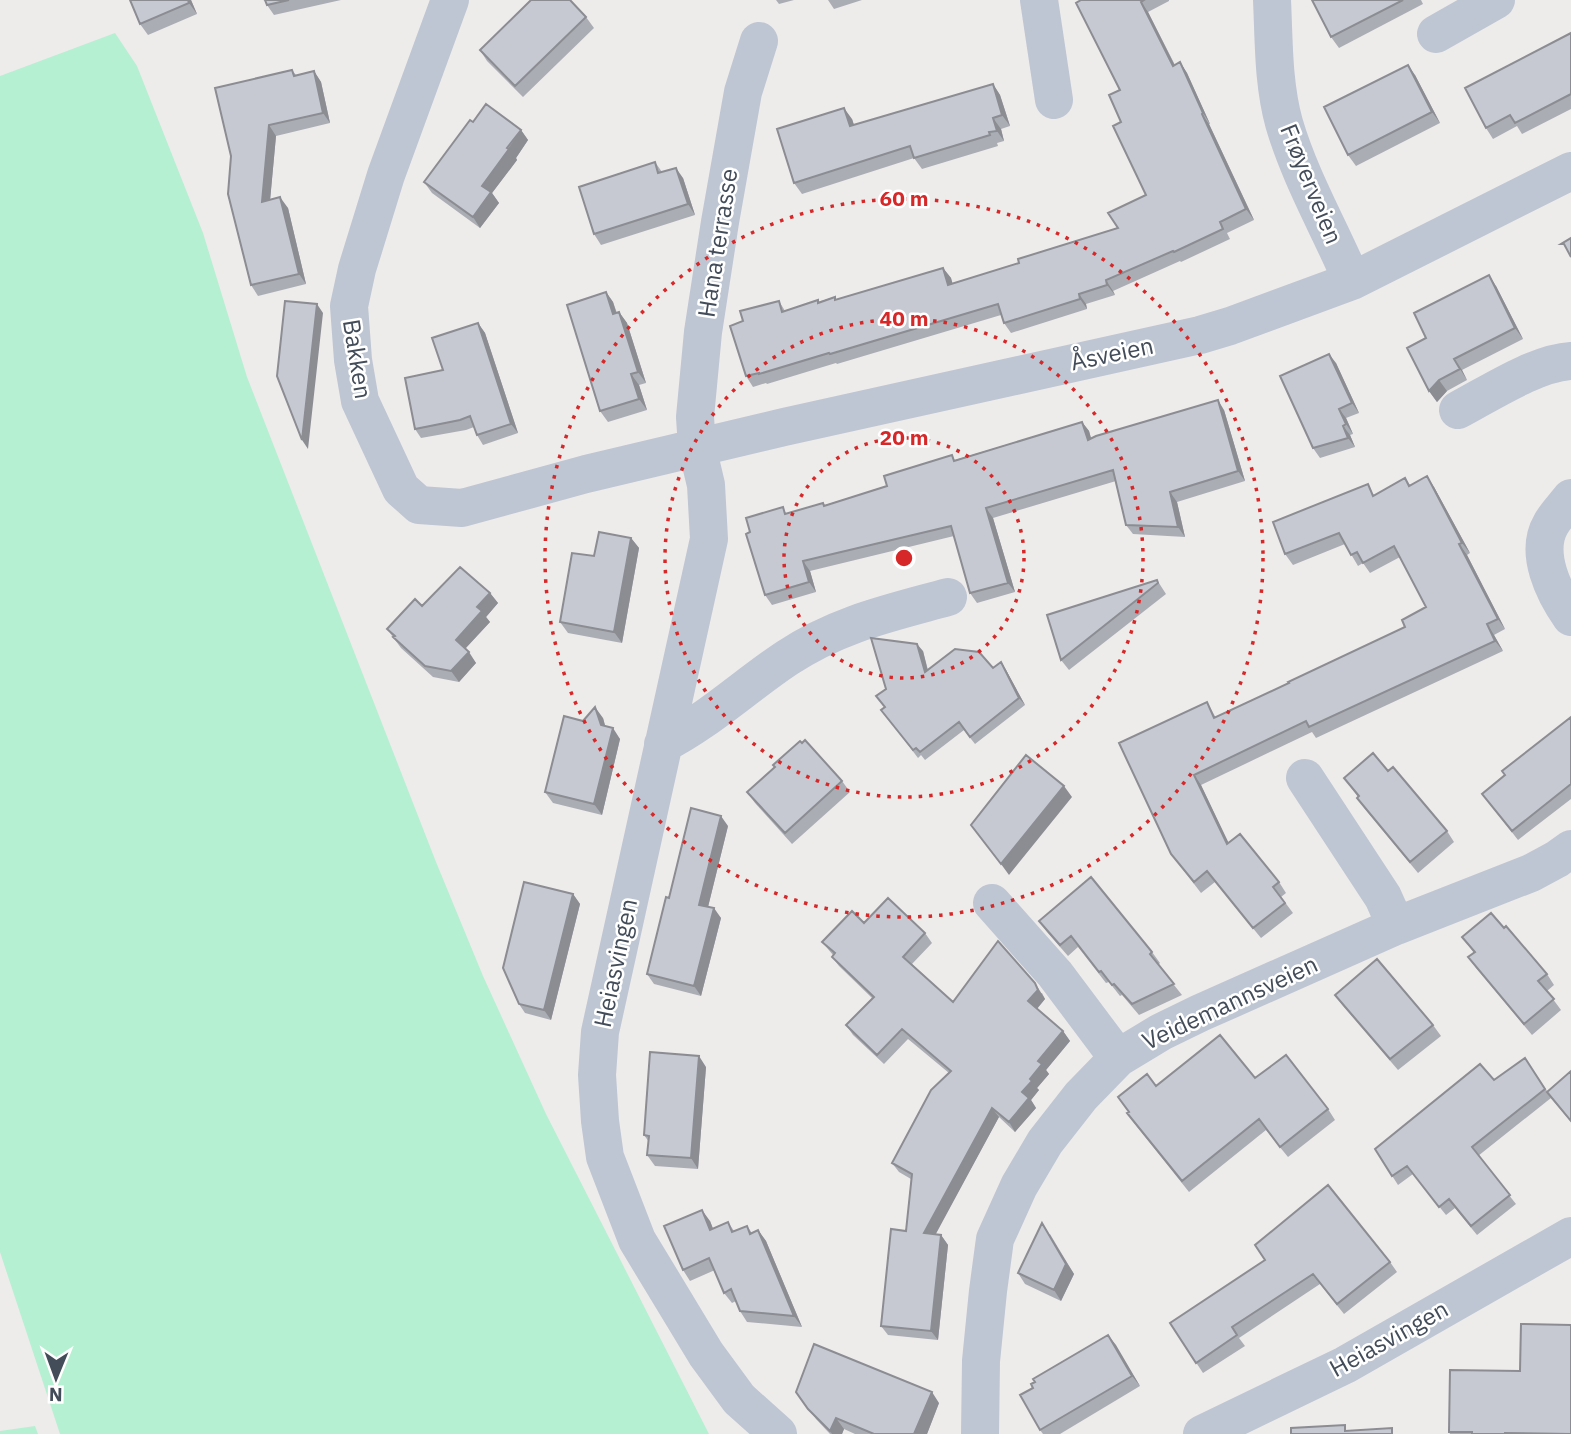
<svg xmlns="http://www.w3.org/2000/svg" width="1571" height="1434" viewBox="0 0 1571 1434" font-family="'IBM Plex Sans',sans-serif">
	<rect width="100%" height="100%" fill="#eeebeb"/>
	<path fill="#b5f0d2" d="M115 33 137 66 203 233 247 377 436 862 483 976 546 1114 709 1434H60L0 1252V76Z
		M35 1426 38 1434H0V1431Z"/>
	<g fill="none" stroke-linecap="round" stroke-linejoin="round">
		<path stroke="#bdc6d2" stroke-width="38" d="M450 0 386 175 357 269 349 306 353 360 360 401 401 489 419 505 462 508 586 474 784 427 1200 335 1230 326 1352 281 1571 171
			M1039 0 1054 100
			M1272 0C1274 41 1273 83 1284 123 1300 178 1330 229 1352 281
			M1436 34 1496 0
			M759 41 743 92 720 222 703 332 695 417 697 447 706 485 709 539 600 1032 597 1075 600 1121 605 1157 637 1240 706 1354 739 1399 778 1434
			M1458 410C1490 393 1536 363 1571 361
			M1571 498C1564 507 1556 515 1551 524 1534 553 1554 593 1571 617
			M663 744C708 721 745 686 787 658 838 624 890 613 948 597
			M1305 778 1383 897 1396 926
			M992 903 1055 974 1118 1058
			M980 1434 981 1361 988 1291 995 1239 1019 1186 1045 1142 1081 1096 1118 1058 1161 1032 1200 1013 1396 926 1531 873 1557 859 1571 849
			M1202 1434 1345 1365 1571 1236"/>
	</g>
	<path fill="#abadb5" d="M130 0H191L197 14 148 35 140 24Z
		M263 0H341L274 15 267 5 266 1Z
		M776 0H794L779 4Z
		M828 0H862L834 9Z
		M1081 0H1169V1L1148 12 1175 65 1180 62 1187 73 1210 124H1209L1254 220 1227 233 1230 239 1181 262 1180 261 1113 291 1115 295 1086 304 1087 309 1011 333 1004 323 1001 315 837 364 836 363 767 384 766 383 753 387 746 376 743 321 779 301 785 311 835 297 836 300 943 268 951 278 952 284 1019 263 1118 228 1146 195 1121 122 1120 90Z
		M1312 0H1421L1423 4 1339 48 1331 37Z
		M586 17 594 28 523 97 487 61 480 50Z
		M1571 33V109L1522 134 1517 126 1493 139 1486 128Z
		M292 70 296 75 314 71 321 82 330 123 276 136 270 200 288 208 306 284 258 296 251 285 228 194Z
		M1415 75 1440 123 1356 166 1348 155Z
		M993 84 1000 95 1010 126 1001 129 1004 141 997 143 998 146 922 169 914 158 802 194 794 183 852 119 854 125Z
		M473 122 521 130 528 140 516 158 517 160 492 193 499 203 480 228 432 193 424 182Z
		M655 162 662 172 683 178 695 215 601 245 594 234Z
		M1496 286 1523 339 1462 370 1467 380 1447 391 1437 402 1429 391 1426 338Z
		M606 292 613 302 617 313 619 312 627 323 646 383 639 385 647 410 608 422 600 411Z
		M478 323 485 333 518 433 483 445 477 435 474 427 466 430 421 438 415 429 443 370Z
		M1336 363 1359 413 1346 418 1353 434 1350 435 1355 447 1320 458 1313 448Z
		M1224 410 1245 481 1177 502 1185 537 1133 534 1126 525 1116 481 993 518 1015 592 977 603 970 593 954 536 810 571 816 592 772 605 765 595 750 532 787 514 825 505 887 486 955 460 1082 422 1089 431 1091 438Z
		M1405 478 1410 485 1434 487 1470 553 1467 555 1505 629 1494 635 1503 651 1316 738 1312 732 1201 785 1228 843 1279 882 1286 893 1281 897 1293 913 1261 938 1215 882 1201 893 1171 854 1207 702 1216 718 1405 627 1426 607 1400 557 1370 573 1363 563 1358 566 1345 544 1293 565 1285 554 1375 495Z
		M631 538 639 548 622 643 568 633 560 622 594 556Z
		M1157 580 1166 594 1069 670 1061 660Z
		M490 593 498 603 486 617 490 622 465 649 476 663 459 682 433 677 401 648 387 629 422 606Z
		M923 651 928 670 993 668 1001 662 1006 670 1025 705 975 744 964 730 925 760 921 755 918 758 887 717 884 708 886 689Z
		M1571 717V799L1518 840 1482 794Z
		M603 718 605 726 620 739 602 815 553 803 545 792 583 721Z
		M1388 771 1447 831 1454 842 1418 873 1365 809 1357 798 1358 797 1344 778Z
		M842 781 850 792 792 844 755 803 747 792Z
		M728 826 708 907 721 918 701 996 654 984 647 974 669 898Z
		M573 894 580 904 551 1020 525 1013 519 1004Z
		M1039 921 1152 952 1160 963 1158 965 1182 995 1139 1015 1122 995 1120 996 1109 982 1106 983 1078 947 1068 956 1047 932Z
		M864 923 925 933 932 943 912 964 953 1002 1042 993 1045 999 1037 1009 1063 1031 1070 1041 1046 1070 1049 1074 1037 1088 1039 1090 1031 1100 1036 1108 1015 1132 999 1117 935 1234 941 1235 948 1245 938 1340 888 1335 881 1326 906 1231 911 1179 899 1172 892 1163 949 1073 908 1039 884 1064 853 1035 846 1025 872 998 839 966 832 957 833 955 822 942Z
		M1504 928 1547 974 1554 985 1547 991 1561 1010 1532 1035 1476 968 1468 957 1474 953 1462 937Z
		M1335 995 1433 1025 1441 1036 1398 1070 1343 1006Z
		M1525 1058 1547 1091 1571 1071V1122L1551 1098 1478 1156 1516 1204 1477 1235 1455 1208 1446 1215 1413 1174 1398 1185 1375 1149 1494 1080Z
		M706 1067 698 1169 655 1166 647 1155 649 1142 644 1135Z
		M1255 1078 1328 1109 1335 1120 1288 1157 1266 1130 1189 1192 1135 1124 1127 1113 1129 1112 1118 1097 1156 1086Z
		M710 1221 713 1229 728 1222 734 1231 747 1226 752 1233 758 1230 766 1241 802 1327 747 1322 740 1311 736 1301 732 1303 724 1293 715 1270 690 1281 683 1270Z
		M1050 1234 1074 1274 1061 1301 1025 1284 1018 1273Z
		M1265 1260 1390 1262 1397 1272 1344 1314 1320 1284 1239 1338 1245 1346 1203 1373 1170 1323Z
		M1108 1335 1140 1386 1060 1434H1043L1040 1430 1033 1388Z
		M1520 1371 1571 1434H1450L1449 1432Z
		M796 1392 939 1403 927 1434H855L844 1429 842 1434H830L816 1419Z"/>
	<path fill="#8b8d93" d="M188 0H191L197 14 189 3Z
		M1141 2 1148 12 1180 76 1173 66Z
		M1180 62 1187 73 1210 124 1203 113Z
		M1408 65 1415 75 1440 123 1432 112Z
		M314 71 321 82 330 123 323 113Z
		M993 84 1000 95 1010 126 1002 115Z
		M844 108 852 119 858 137 850 126Z
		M1202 114 1209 124 1254 220 1246 209Z
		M993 118 1001 129 1004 141 997 131Z
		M269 125 276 136 269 212 262 202Z
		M521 130 528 140 516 158 517 160 492 193 499 203 480 228 473 217 482 186Z
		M676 168 683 178 695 215 688 204Z
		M280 197 288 208 306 284 299 274Z
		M943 268 951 278 956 295 948 285Z
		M1489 275 1496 286 1523 339 1515 328Z
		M1106 280 1113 291 1115 295 1107 285Z
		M606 292 613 302 620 325 613 314Z
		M1079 294 1086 304 1087 309 1080 299Z
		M317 304 323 313 308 449 302 440Z
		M619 312 627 323 646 383 638 372Z
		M478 323 485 333 518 433 511 424Z
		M1329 354 1336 363 1359 413 1352 403Z
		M1454 359 1462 370 1467 380 1460 369Z
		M631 374 639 385 647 410 639 399Z
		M1439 380 1447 391 1437 402 1429 391Z
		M1218 400 1224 410 1245 481 1238 471Z
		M1339 409 1346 418 1353 434 1346 424Z
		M1082 422 1089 431 1094 449 1088 440Z
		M1343 426 1350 435 1355 447 1348 438Z
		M1427 476 1434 487 1470 553 1462 543Z
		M1170 492 1177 502 1185 537 1178 527Z
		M986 508 993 518 1015 592 1008 583Z
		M631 538 639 548 622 643 614 632Z
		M1459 544 1467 555 1505 629 1498 619Z
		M803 561 810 571 816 592 809 582Z
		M490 593 498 603 486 617 490 622 463 651 456 640 477 607Z
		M1487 624 1494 635 1503 651 1495 641Z
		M917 644 923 651 930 680 925 672Z
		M469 652 476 663 459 682 451 671Z
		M1001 662 1006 670 1025 705 1019 698Z
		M595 707 603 718 608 736 601 725Z
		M613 728 620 739 602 815 594 804Z
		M1194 775 1201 785 1234 854 1227 844Z
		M1064 786 1072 797 1009 875 1001 864Z
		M721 816 728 826 706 915 699 905Z
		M573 894 580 904 551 1020 544 1010Z
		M714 908 721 918 701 996 694 986Z
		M1035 983 1045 999 1035 1011 1028 1001Z
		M1063 1031 1070 1041 1046 1070 1049 1074 1037 1088 1039 1090 1031 1100 1036 1108 1015 1132 1009 1122 1022 1092 1038 1061Z
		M699 1056 706 1067 698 1169 691 1158Z
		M992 1108 999 1117 931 1243 924 1233Z
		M702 1210 710 1221 718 1241 710 1230Z
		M1042 1223 1074 1274 1061 1301 1054 1290Z
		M758 1230 766 1241 802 1327 794 1316Z
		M941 1235 948 1245 938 1340 931 1331Z
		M1108 1335 1116 1345 1140 1386 1132 1376Z
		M932 1392 939 1403 927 1434H914Z
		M836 1418 844 1429 842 1434H832L830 1431Z"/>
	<path fill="#c7c9d2" stroke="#8b8d93" stroke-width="2" d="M130 0H188L189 3 140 24Z
		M265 0H289L267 5Z
		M531 0H570L586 17 515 86 480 50Z
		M1081 0H1144L1141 2 1173 66 1180 62 1203 113 1202 114 1246 209 1220 222 1223 229 1174 252 1173 251 1106 280 1107 285 1079 294 1080 299 1004 323 998 304 830 354 829 353 759 374V373L746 376 730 326 743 321 740 311 779 301 782 312 818 300V303L835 297V300L943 268 948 285 1019 263 1018 259 1118 228 1108 213 1146 195 1113 126 1121 122 1109 95 1120 90 1076 3Z
		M1312 0H1403L1331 37Z
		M1571 33V94L1515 123 1510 115 1486 128 1465 88Z
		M1408 65 1432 112 1348 155 1324 107Z
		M292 70 294 76 314 71 323 113 269 125 262 202 280 197 299 274 251 285 228 194 231 156 215 88Z
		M993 84 1002 115 993 118 997 131 989 132 990 135 914 158 910 146 794 183 777 129 844 108 850 126Z
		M486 104 521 130 507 148 509 149 482 186 491 192 473 217 424 182 470 120 473 122Z
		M655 162 658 173 676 168 688 204 594 234 579 187Z
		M1571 238V257L1564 244H1561Z
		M1489 275 1515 328 1454 359 1460 369 1439 380 1429 391 1407 348 1426 338 1414 313Z
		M606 292 613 314 619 312 638 372 631 374 639 399 600 411 567 305Z
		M285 301 317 304 302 440 277 376Z
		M478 323 511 424 477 435 470 416 460 420 415 429 405 378 443 370 432 338Z
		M1329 354 1352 403 1339 409 1346 424 1343 426 1348 438 1313 448 1280 376Z
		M1218 400 1238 471 1170 492 1178 527 1126 525 1113 470 986 508 1008 583 970 593 951 526 803 561 809 582 765 595 746 534 750 532 746 518 783 507 785 514 823 503 824 506 887 486 884 476 952 455 954 461 1082 422 1088 440 1096 436Z
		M1427 476 1462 543 1459 544 1498 619 1487 624 1495 641 1309 727 1306 721 1194 775 1227 844 1240 834 1279 882 1273 887 1285 903 1253 928 1207 871 1194 882 1171 854 1119 743 1207 702 1214 718 1289 683 1288 682 1405 627 1402 620 1426 607 1394 546 1363 563 1357 552 1351 555 1339 533 1285 554 1273 522 1368 484 1373 496 1405 478 1409 486Z
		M599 532 631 538 614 632 560 622 572 553 594 556Z
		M460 567 490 593 477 607 482 611 456 640 469 652 451 671 425 666 393 637 395 636 387 629 415 599 422 606Z
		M1157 580 1158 583 1061 660 1047 615Z
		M871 638 917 644 925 672 955 649 979 652 993 668 1001 662 1019 698 970 737 959 722 920 752 916 748 913 750 881 710 885 707 876 696 886 689Z
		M595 707 601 725 613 728 594 804 545 792 564 716 583 721Z
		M1571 717V784L1512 831 1482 794 1505 775 1502 771Z
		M805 740 842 781 785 833 747 792 775 767 773 765 800 741 802 743Z
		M1373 753 1388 771 1393 767 1447 831 1410 862 1357 798 1359 796 1344 778Z
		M1026 755 1064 786 1001 864 971 825Z
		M691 808 721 816 699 905 714 908 694 986 647 974 666 897 669 898Z
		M1091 877 1152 952 1150 954 1174 984 1132 1004 1114 984 1112 985 1101 971 1099 972 1071 936 1060 945 1039 921Z
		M524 882 573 894 544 1010 519 1004 503 968Z
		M888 898 925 933 903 957 953 1002 998 941 1035 983 1038 990 1028 1001 1063 1031 1038 1061 1042 1064 1030 1079 1032 1081 1022 1092 1029 1098 1009 1122 992 1108 924 1233 941 1235 931 1331 881 1326 891 1229 906 1231 912 1174 892 1163 931 1090 951 1071 902 1029 877 1055 846 1025 874 997 832 957 835 953 822 942 852 911 864 923Z
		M1491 913 1504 928 1506 926 1547 974 1538 981 1554 999 1524 1024 1468 957 1475 952 1462 937Z
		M1377 959 1433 1025 1390 1059 1335 995Z
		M1220 1035 1255 1078 1286 1055 1328 1109 1280 1147 1259 1119 1182 1181 1127 1113 1129 1112 1118 1097 1147 1074 1156 1086Z
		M650 1052 699 1056 691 1158 647 1155 649 1136 644 1135Z
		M1525 1058 1545 1089 1472 1147 1510 1195 1471 1226 1449 1199 1439 1207 1407 1166 1392 1176 1375 1149 1480 1064 1494 1080Z
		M1571 1071V1121L1547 1092Z
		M1328 1185 1390 1262 1337 1304 1313 1274 1232 1327 1237 1335 1196 1363 1170 1323 1265 1260 1255 1245Z
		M702 1210 710 1230 728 1222 732 1232 747 1226 750 1234 758 1230 794 1316 740 1311 731 1289 724 1293 709 1258 683 1270 664 1226Z
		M1042 1223 1066 1264 1054 1290 1018 1273Z
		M1521 1324 1571 1325V1434L1505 1433V1434H1472V1432H1449L1450 1370 1520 1371Z
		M1108 1335 1132 1376 1040 1430 1020 1395 1033 1388 1031 1384 1035 1382 1033 1379Z
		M814 1344 932 1392 914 1434H874L836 1418 830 1431 808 1409 796 1392Z
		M1345 1425V1431L1392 1428V1434H1291V1428Z"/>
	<g fill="none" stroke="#d62828" stroke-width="3.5" stroke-dasharray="3.5 7">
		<circle cx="904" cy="558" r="120"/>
		<circle cx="904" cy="558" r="239"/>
		<circle cx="904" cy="558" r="359"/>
	</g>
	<g text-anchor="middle" stroke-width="5" stroke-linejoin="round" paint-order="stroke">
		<g font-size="24" fill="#434c59" stroke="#fff">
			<text transform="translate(1311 184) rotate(68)" y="8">Frøyerveien</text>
			<text transform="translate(718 243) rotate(-81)" y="8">Hana terrasse</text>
			<text transform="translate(1112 354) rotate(-12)" y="8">Åsveien</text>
			<text transform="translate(357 359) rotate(81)" y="8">Bakken</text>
			<text transform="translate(616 963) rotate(-78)" y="8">Heiasvingen</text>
			<text transform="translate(1230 1003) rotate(-25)" y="8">Veidemannsveien</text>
			<text transform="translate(1389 1339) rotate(-29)" y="8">Heiasvingen</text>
		</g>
	</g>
	<circle cx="904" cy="558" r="10" fill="#d62828" stroke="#fff" stroke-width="3.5"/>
	<g font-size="21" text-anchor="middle" font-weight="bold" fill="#d62828" stroke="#fff" stroke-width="5" stroke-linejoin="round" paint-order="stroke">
		<text x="904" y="206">60 m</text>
		<text x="904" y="326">40 m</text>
		<text x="904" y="445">20 m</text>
	</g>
	<g transform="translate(56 1378) rotate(181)" stroke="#ffffff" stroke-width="5" paint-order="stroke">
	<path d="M0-5L12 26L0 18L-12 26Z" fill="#434c59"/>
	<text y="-10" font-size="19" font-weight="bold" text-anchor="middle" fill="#434c59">N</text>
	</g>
</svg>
